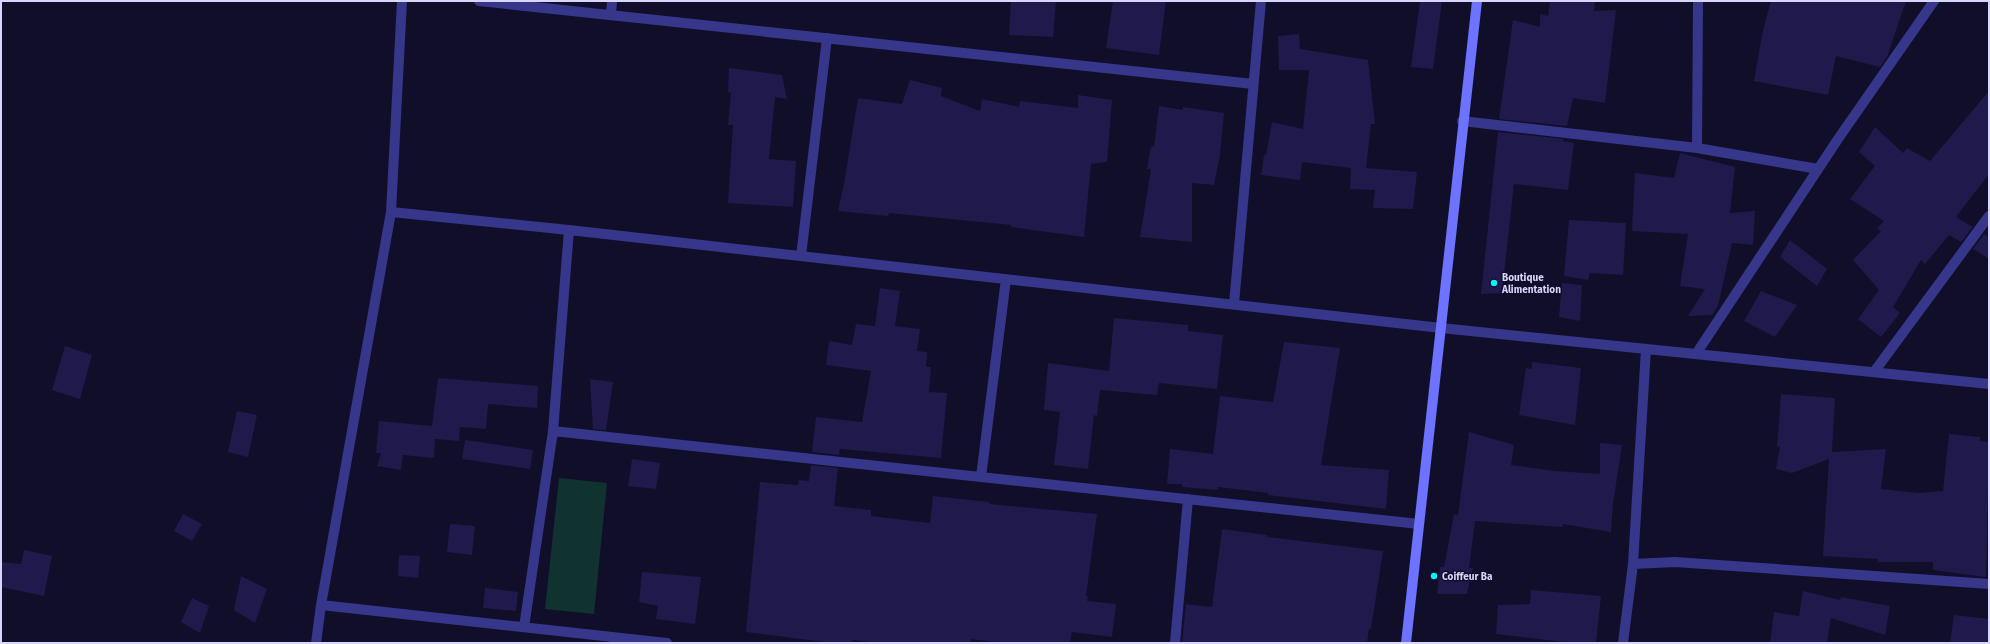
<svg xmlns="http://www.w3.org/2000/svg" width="1990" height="644" viewBox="0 0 1990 644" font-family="'Fira Sans',sans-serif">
	<rect width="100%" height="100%" fill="#110e29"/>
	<path fill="#113330" d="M559 478 607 483 594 614 545 609Z"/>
	<path fill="#20194b" d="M1011 1H1056L1053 37 1009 35Z
		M1113 1H1166L1159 55 1106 48Z
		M1420 1H1442L1433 69 1411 67Z
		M1550 1H1595L1594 11 1616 10 1605 103 1573 98 1567 126 1499 119 1513 20 1540 27V14L1548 16Z
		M1771 1H1906L1887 57 1880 67 1836 56 1828 95 1754 81 1763 30Z
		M1299 34 1300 49 1368 60 1375 124H1371L1366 168 1417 172 1413 209 1373 208 1375 190 1350 189 1351 168 1302 162 1300 180 1261 175 1264 155H1266L1272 122 1303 129 1309 70H1279L1278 36Z
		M729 68 782 75 787 99 775 97 769 159 796 161 793 207 728 203 733 125H728L731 93 728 92Z
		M910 80 942 88 941 96 980 111 982 99 1019 107 1020 101 1078 108V95L1112 100 1107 162 1091 164 1084 237 1011 227V225L889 213 888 216 838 211 844 184 858 98 902 104Z
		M1989 91V174L1956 217 1973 227 1961 242 1949 235 1925 264 1921 260 1893 307 1900 313 1881 337 1858 319 1879 290 1853 260 1881 231 1877 228 1884 221 1850 199 1875 166 1859 152 1875 127 1903 153 1907 148 1930 161Z
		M1159 106 1183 110V107L1224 113 1220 155 1214 185 1192 183V242L1140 237 1151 169H1147L1151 146 1154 147Z
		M1498 132 1564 139 1563 141 1574 143 1568 190 1514 184 1502 293 1481 294Z
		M1680 153 1735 167 1730 213 1755 211 1753 245 1732 243 1718 306 1712 315 1688 316 1705 289 1680 286 1688 234 1632 231 1635 173 1674 178Z
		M1569 220 1626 223 1623 275 1590 273 1588 280 1564 276Z
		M1984 234 1989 237V259L1973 249Z
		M1790 240 1827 269 1817 286 1780 257Z
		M1562 283 1582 285 1580 321 1559 317Z
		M880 288 900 291 895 326 920 329 917 351 927 352 926 367H931L929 392 947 393 941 458 840 449 839 455 812 452 816 417 862 422 871 371 826 365 829 341 852 345 856 324 875 326Z
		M1761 291 1797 305 1775 337 1744 321Z
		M1114 318 1188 325V331L1223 335 1217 389 1159 383 1157 395 1100 390 1097 416 1094 415 1088 469 1054 465 1060 412 1044 410 1048 363 1109 371Z
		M1284 342 1340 348 1321 465 1389 470 1386 509 1268 495V493L1218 487V490L1182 487V484H1167L1170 449 1213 454 1220 396 1273 402Z
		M65 346 92 355 80 399 52 390Z
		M1532 362 1581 368 1575 425 1519 415 1526 368 1532 369Z
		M438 378 538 386 537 408 488 404 486 429 460 427 459 441 435 439 434 458 403 455 401 470 377 466 381 453H376L379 421 432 426Z
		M590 379 613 382 606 430 593 429Z
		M1781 394 1835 398 1832 452 1886 449 1881 489 1918 493 1943 491 1949 434 1980 437V441L1989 442 1986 577 1933 570V562H1878V559L1823 556 1829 459 1792 473 1776 469 1780 446 1777 447Z
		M237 411 257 415 248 457 228 452Z
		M1469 432 1514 445 1511 465 1555 471 1600 474V443L1622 445 1613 504 1611 532 1563 524V527L1475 521 1469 568H1473L1467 594H1437L1440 567H1444L1454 515H1458Z
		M465 440 533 450 530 469 462 459Z
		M632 459 660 463 656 489 628 486Z
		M811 465 838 468 834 506 871 510V516L930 523 933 496 989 502V504L1097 514 1086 596H1088L1087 601 1116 604 1112 637 1072 632 1070 643H1002L971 639V643H878L853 640 852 643H832L746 632 760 482 798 485 799 480 809 481Z
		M183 514 202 524 192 541 174 531Z
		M450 524 475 526 472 555 447 552Z
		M1222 529 1267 535V537L1383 551 1371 629H1369L1367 643H1182L1186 604 1212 607Z
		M24 550 52 556 44 596 1 587V562L21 564Z
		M399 555 420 556 418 578 398 576Z
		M642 572 701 577 695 624 656 619 658 606 639 602Z
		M241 576 267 589 255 623 234 610Z
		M485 588 518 592 516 611 483 608Z
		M1531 590 1601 596 1596 643H1572L1496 634 1498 605 1530 604Z
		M1803 591 1840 600 1841 597 1890 606 1885 635 1831 618 1827 643H1770L1774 612 1799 616Z
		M192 598 209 606 200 633 181 622Z
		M1954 615 1989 619V643H1950Z"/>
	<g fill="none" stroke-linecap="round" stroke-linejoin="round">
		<path stroke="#36378b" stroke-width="10" d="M479 1 1253 84
			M611 14 612 1
			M1462 121 1697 148 1818 169
			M1697 148 1698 1
			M391 212 569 230 1441 328 1989 384
			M801 256 827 38
			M1234 304 1261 1
			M1696 354 1838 139 1934 1
			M1874 372 1989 216
			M553 431 1419 524
			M981 477 1006 279
			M1633 564 1675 562 1989 584
			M321 605 667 643
			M524 627 553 431 569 230
			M316 643 321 605 391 212 402 1
			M1175 643 1188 499
			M1623 643 1633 564 1646 349"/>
		<path stroke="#6d72ff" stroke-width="10" d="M1406 643 1477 1"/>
	</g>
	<g fill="#02f4ff" stroke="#110e29" stroke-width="1.5">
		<circle cx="1494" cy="283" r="4"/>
		<circle cx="1434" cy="576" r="4"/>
	</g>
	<g text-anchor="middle" stroke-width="3" stroke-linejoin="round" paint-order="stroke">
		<g font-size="10" font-weight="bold" fill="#d8d6ff" stroke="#110e29" text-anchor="start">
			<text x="1502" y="281">Boutique<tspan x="1502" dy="12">Alimentation</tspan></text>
			<text x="1442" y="580">Coiffeur Ba</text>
		</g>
	</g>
	<rect width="1990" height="644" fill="none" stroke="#d8d6ff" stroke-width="4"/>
</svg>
